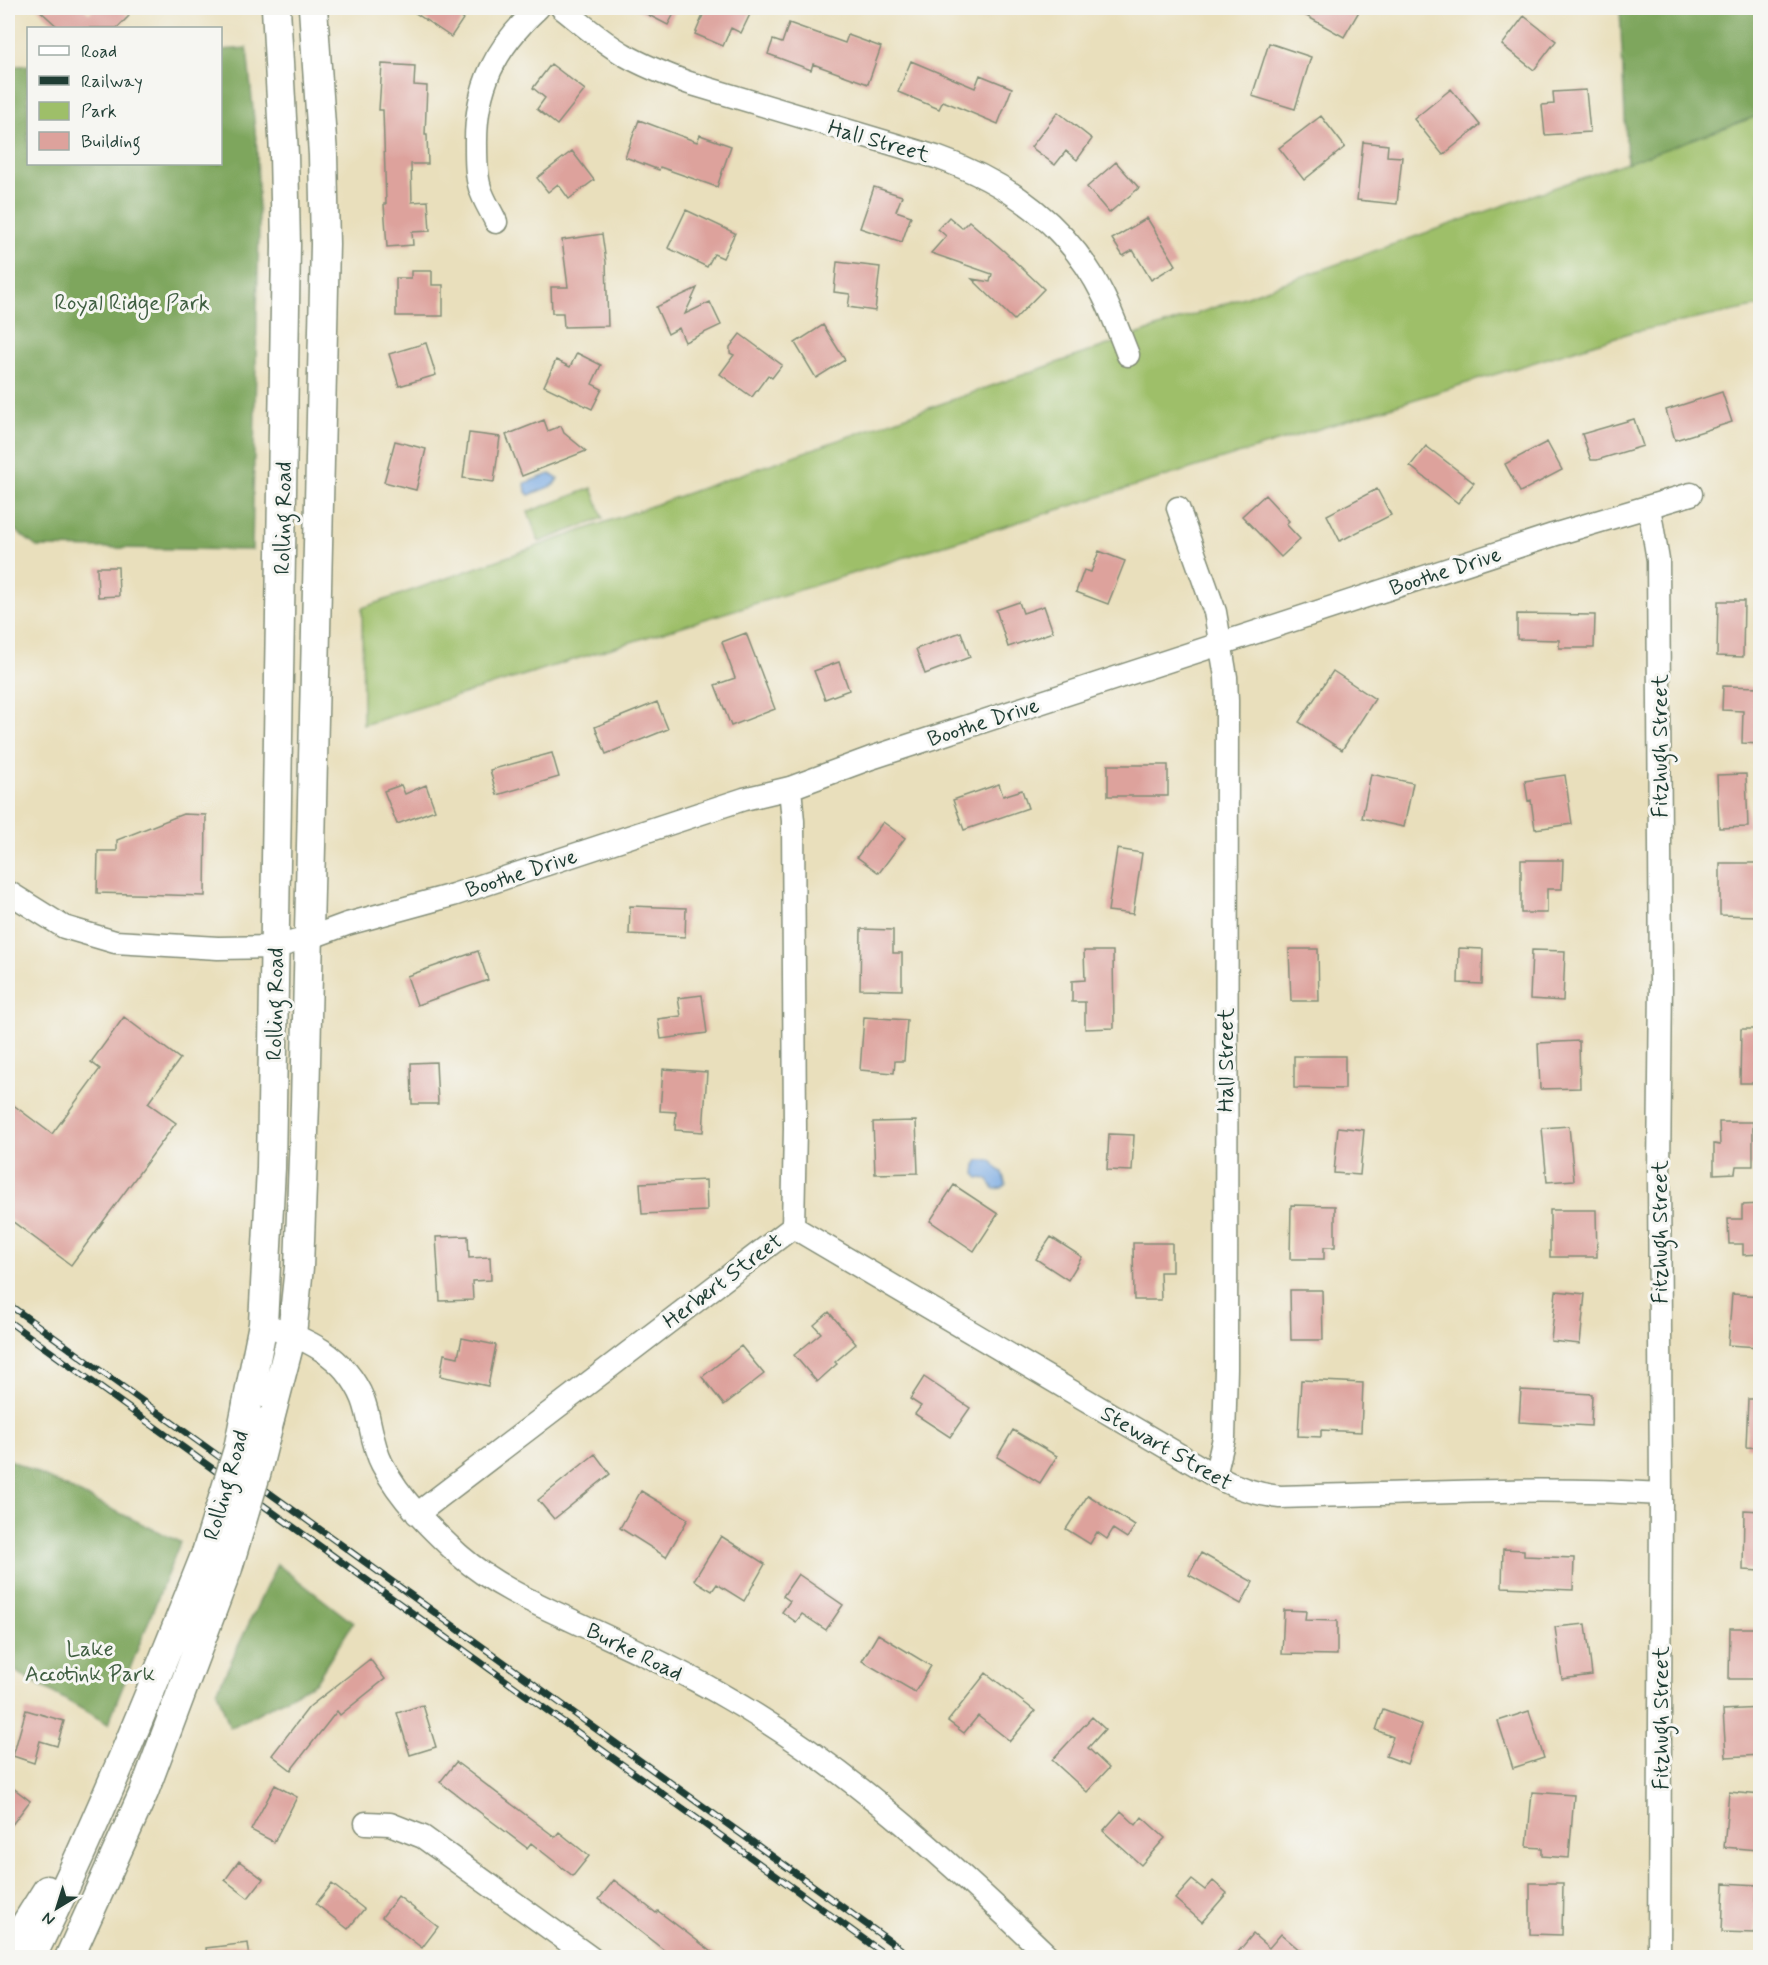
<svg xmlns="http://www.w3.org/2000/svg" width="1768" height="1965" viewBox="0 0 1768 1965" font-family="Mynerve,sans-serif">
	<rect width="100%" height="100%" fill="#f6f6f2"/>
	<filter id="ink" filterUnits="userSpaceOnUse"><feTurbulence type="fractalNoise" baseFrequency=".0167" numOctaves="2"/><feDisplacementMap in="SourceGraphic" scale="12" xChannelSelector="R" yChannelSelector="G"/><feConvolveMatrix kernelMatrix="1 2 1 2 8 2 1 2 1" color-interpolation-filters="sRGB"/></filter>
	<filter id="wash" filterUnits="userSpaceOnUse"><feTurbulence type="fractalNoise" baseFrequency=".008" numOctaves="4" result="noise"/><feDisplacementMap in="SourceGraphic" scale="24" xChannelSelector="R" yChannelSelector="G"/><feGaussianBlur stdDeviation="1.35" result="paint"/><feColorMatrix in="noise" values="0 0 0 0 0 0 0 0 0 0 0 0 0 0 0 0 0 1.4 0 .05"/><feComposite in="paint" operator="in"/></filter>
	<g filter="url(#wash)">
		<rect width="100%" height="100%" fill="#e9dfbc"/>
		<path fill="#9ebf69" stroke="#5e7e4e" stroke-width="1.5" d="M1760 115V306L1632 332 363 725 362 608Z
			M592 488 603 518 539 542 528 512Z"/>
		<path fill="#7ea65d" stroke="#4e7248" stroke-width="1.5" d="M1620 8H1760V115L1627 163Z
			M247 48 257 150 259 227 252 550 37 547 8 525V67L28 65V164H220L221 50Z
			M8 1459 180 1542 108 1724 18 1673 8 1663Z
			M277 1564 353 1623 315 1683 230 1728 217 1691Z"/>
		<path fill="#77a8e2" stroke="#4b728b" stroke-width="1.5" d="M550 474 558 479 554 485 529 495 526 492 525 483Z
			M979 1160H990C995 1164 996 1169 1002 1172L1006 1185 1002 1188 994 1189 987 1179 979 1178 975 1174 976 1165Z"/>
		<g id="blocks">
			<path fill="#dda29c" d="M37 8H83L89 13 95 8H120L129 16 117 28H59Z
				M408 8H453L465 16 451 37Z
				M635 8H677L668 25Z
				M706 8H753L741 33 731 28 723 46 695 34Z
				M1292 8H1361L1344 37Z
				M1524 16 1556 41 1534 70 1502 45Z
				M789 23 845 43 848 35 881 47 868 84 813 64 811 70 768 54 773 40 782 43Z
				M1269 43 1311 57 1295 109 1252 96Z
				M911 61 975 88 980 75 1012 88 998 124 943 101 939 109 898 92Z
				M382 64 415 66 414 85 427 86 425 135H427L428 164H411L412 202 428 201 430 231 412 232 413 245 387 247 384 204H386L383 110H379Z
				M551 64 585 90 557 125 537 109 545 98 533 88Z
				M1451 89 1480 125 1443 155 1414 119Z
				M1586 90 1590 132 1545 135 1542 105 1554 104 1553 92Z
				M1058 112 1092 139 1077 160 1066 151 1055 165 1031 147Z
				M1321 116 1345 147 1304 180 1279 148Z
				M639 120 697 142 700 135 731 146 717 187 660 167 659 170 625 157Z
				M1363 142 1388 145 1387 156 1402 157 1397 204 1357 200Z
				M572 151 594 180 569 199 558 184 548 192 537 178Z
				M1116 162 1139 188 1109 213 1087 187Z
				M874 187 902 196 896 211 911 216 902 242 860 228Z
				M686 210 735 233 723 258 714 254 707 267 668 248Z
				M949 217 962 228 969 221 1004 251 1044 289 1014 320 972 279 990 282 992 274 931 253 946 236 938 229Z
				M1147 218 1176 265 1151 280 1133 250 1123 256 1112 239Z
				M602 234 606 262 608 326 564 327 563 313H552L551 287H568L562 240Z
				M837 262 880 267 875 311 848 307 850 294 834 292Z
				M411 271H432V285H443V316H396V278H411Z
				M697 288 685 314 710 302 721 325 685 342 679 328 668 334 656 307Z
				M823 325 845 360 816 378 795 343Z
				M740 334 782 365 772 378 768 375 752 397 720 374 734 355 730 353V347Z
				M426 343 436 375 399 386 389 354Z
				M577 353 601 365 592 384 602 389 592 409 544 386 556 360 570 367Z
				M1722 392 1732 422 1675 440 1666 410Z
				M1634 419 1643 446 1597 460H1591L1582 434Z
				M544 420 548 431 561 426 564 433 586 451 522 476 506 435Z
				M469 433 500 437 494 482 463 478Z
				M395 441 426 449 416 490 384 482Z
				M1547 442 1562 470 1520 492 1505 464Z
				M1426 446 1474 483 1458 503 1410 466Z
				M1377 489 1391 515 1340 541 1327 515Z
				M1265 495 1289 521 1286 524 1300 539 1281 557 1242 516Z
				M1099 551 1125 561 1108 604 1076 592 1084 570 1091 572Z
				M97 567H118L119 596 98 597Z
				M1718 601H1744L1743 657 1717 656Z
				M1019 602 1023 613 1044 606 1053 632 1008 647 996 610Z
				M1517 614 1595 615 1594 648H1559V640L1517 639Z
				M961 632 970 657 925 674 916 649Z
				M746 633 775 709 731 726 715 685 735 678 722 642Z
				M839 662 849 690 825 699 814 671Z
				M1333 671 1375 699 1342 750 1299 722Z
				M1723 686 1761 687V744L1742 743 1743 711 1722 710Z
				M657 702 668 729 606 754 595 727Z
				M552 753 559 777 497 795 490 770Z
				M1108 765H1168V796H1108Z
				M1371 774 1413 783 1404 827 1362 818Z
				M1746 774 1748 827 1719 828 1717 775Z
				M1565 775 1572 824 1535 829 1531 800 1528 801 1525 781Z
				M999 784 1003 796 1022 790 1028 808 964 830 953 800Z
				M401 785 405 794 426 785 435 810 397 824 384 791Z
				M183 814 206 815 205 896 97 893 98 851H117V840Z
				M883 822 905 838 879 873 857 857Z
				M1117 849 1142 853 1133 914 1108 911Z
				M1521 860H1563L1562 889H1547V913H1521Z
				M1720 863H1761V904H1757V916L1720 915Z
				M630 906 686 908 685 937 629 934Z
				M861 929 893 930V953H902V990L860 989Z
				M1459 948 1483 949 1482 984 1458 983Z
				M1289 949H1318L1319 1001H1291Z
				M1532 950 1565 951 1563 1001 1530 999Z
				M478 951 488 980 417 1005 407 976Z
				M1084 951H1113L1114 1028 1085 1029V1002H1072V981L1085 980Z
				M702 995 707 1033 661 1039 658 1019 681 1016 678 998Z
				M124 1017 180 1059 148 1103 176 1123 71 1265 8 1218V1101L52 1134 100 1069 91 1062Z
				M864 1017 907 1020 904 1061H895L894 1073 860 1070Z
				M1741 1029H1761V1083H1740Z
				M1579 1041 1580 1088 1540 1089 1538 1043Z
				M1294 1056H1345V1089L1294 1088Z
				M436 1062 438 1104H412L411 1063Z
				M663 1069 707 1072 703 1132 675 1130 676 1112 660 1111Z
				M916 1121 918 1173 875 1174 873 1122Z
				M1719 1122H1753V1166H1736L1735 1173 1714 1174V1144L1720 1145Z
				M1569 1126 1574 1180 1547 1182 1542 1128Z
				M1338 1127 1364 1130 1360 1175 1334 1173Z
				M1109 1134 1134 1135 1132 1171 1107 1170Z
				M706 1180 707 1211 642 1214 640 1183Z
				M954 1185 998 1214 974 1251 930 1221Z
				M1761 1204V1254L1743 1255V1244H1729L1728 1219H1742V1205Z
				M1291 1205 1335 1206V1247H1324V1259H1290Z
				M1550 1210H1596L1597 1257H1550Z
				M468 1236 469 1258 490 1257 491 1280 472 1281 473 1300 440 1301 436 1237Z
				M1051 1237 1082 1257 1068 1280 1036 1259Z
				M1133 1243H1172V1272H1160L1161 1300H1134Z
				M1290 1290H1322L1323 1340H1291Z
				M1556 1291 1585 1294 1580 1344 1551 1341Z
				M1732 1294 1761 1296 1759 1347 1728 1345Z
				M829 1312 856 1344 835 1362 837 1364 817 1382 794 1355 821 1333 814 1325Z
				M462 1338 496 1345 488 1386 440 1376 444 1354 458 1357Z
				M741 1346 764 1374 724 1405 702 1377Z
				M924 1377 970 1408 950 1437 915 1414 921 1406 910 1399Z
				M1301 1380 1363 1383 1361 1432 1321 1430V1437L1298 1436Z
				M1521 1390 1592 1394 1591 1426 1519 1422Z
				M1748 1399H1761V1448L1746 1447Z
				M1013 1430 1057 1456 1040 1483 997 1457Z
				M595 1454 610 1474 554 1519 538 1500Z
				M641 1491 688 1519 666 1557 620 1528Z
				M1088 1495 1135 1526 1127 1538 1113 1529 1107 1539 1097 1532 1090 1544 1066 1529Z
				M1744 1510 1761 1511V1571L1743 1570Z
				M721 1536 765 1564 744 1601 717 1584 712 1591 694 1580Z
				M1503 1549 1524 1550V1556L1574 1558 1573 1590 1502 1587Z
				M1201 1553 1253 1582 1241 1604 1189 1575Z
				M798 1574 843 1605 826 1630 802 1614 796 1622 782 1612 790 1601 783 1596Z
				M1284 1610 1306 1611 1305 1620 1337 1621V1655L1282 1654Z
				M1586 1624 1592 1675 1562 1679 1555 1627Z
				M1730 1628H1761V1679H1729Z
				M878 1634 931 1666 915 1692 862 1661Z
				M370 1659 385 1679 340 1715 337 1711 291 1770 272 1755 309 1707Z
				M986 1673 1035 1711 1010 1741 978 1716 964 1733 948 1721Z
				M423 1705 436 1747 410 1755 397 1713Z
				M1761 1708V1755L1726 1757 1723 1710Z
				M26 1710 64 1721 57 1746 40 1741 34 1763 13 1756Z
				M1383 1710 1422 1725 1407 1764 1386 1756 1393 1737 1376 1730Z
				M1529 1711 1544 1758 1513 1768 1498 1721Z
				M1092 1717 1105 1729 1088 1748 1109 1768 1087 1792 1052 1760Z
				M456 1762 555 1837 559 1832 589 1856 573 1876 531 1843 527 1848 440 1782Z
				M8 1784 30 1801 8 1830Z
				M275 1785 297 1797 274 1842 251 1830Z
				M1532 1792 1574 1795 1569 1858 1542 1856V1848L1527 1847Z
				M1729 1792 1761 1795 1757 1850 1724 1847Z
				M1121 1811 1136 1825 1142 1817 1165 1838 1141 1865 1103 1831Z
				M239 1861 263 1879 248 1898 225 1880Z
				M614 1880 656 1913 658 1911 720 1958H674L599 1899Z
				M1192 1880 1205 1890 1213 1881 1227 1893 1202 1922 1175 1899Z
				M1530 1883H1563L1562 1935 1530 1934Z
				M1724 1883 1757 1885 1755 1933 1722 1932Z
				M332 1884 364 1909 348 1929 316 1904Z
				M398 1896 438 1927 422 1948 382 1917Z
				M1253 1934 1269 1948 1281 1934 1309 1958H1233Z
				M248 1943 250 1958H207L206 1948Z"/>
		</g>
	</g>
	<g filter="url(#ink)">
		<use href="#blocks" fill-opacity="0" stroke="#848e78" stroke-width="1.5"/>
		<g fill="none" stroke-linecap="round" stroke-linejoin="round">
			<defs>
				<path id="minor" d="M562 8C582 24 602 42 625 55 646 67 667 75 689 83L936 157C1008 182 1069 226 1103 295 1113 315 1120 335 1128 355
					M496 222C491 211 483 199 480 188 476 175 476 160 476 146 475 87 495 48 538 8
					M1649 507 1658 560 1661 983 1659 1173 1661 1494 1659 1958
					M1178 508 1215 612 1226 677 1227 701 1226 1369 1224 1438 1215 1476
					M790 788 793 821 795 1128 793 1227
					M8 892 64 927 115 942 218 948 275 947 309 938 347 924 453 895 744 799 790 788 871 758 1553 535 1691 494
					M793 1227 1215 1476C1236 1488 1255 1494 1280 1497 1406 1494 1534 1486 1661 1494
					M263 1324C305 1338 345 1355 363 1399 371 1420 371 1443 382 1464 400 1499 430 1528 459 1555 492 1584 532 1602 571 1620 620 1643 670 1665 717 1692 842 1762 947 1859 1050 1958
					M417 1514 793 1227
					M366 1823 390 1824 423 1837 591 1958"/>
				<path id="major" d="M247 1404 263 1324 271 1168 286 245 284 155 276 8
					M270 1419 292 1334 299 1267 305 1104 325 244 323 155 313 8
					M8 1952 47 1890
					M31 1958C97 1826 152 1689 206 1553
					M69 1958 144 1792 228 1568"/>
			</defs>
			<use href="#minor" stroke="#848e78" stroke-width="25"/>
			<use href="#major" stroke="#848e78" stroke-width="31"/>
			<use href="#minor" stroke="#fff" stroke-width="22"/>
			<use href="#major" stroke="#fff" stroke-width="28"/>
			<defs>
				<path id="rail" d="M8 1304 913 1958
					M8 1321 890 1958"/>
			</defs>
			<use href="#rail" stroke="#1f3d34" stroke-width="7"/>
			<use href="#rail" stroke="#f6f6f2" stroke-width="4.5" stroke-dasharray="14" stroke-linecap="butt"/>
			<defs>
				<path id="major-bridge" d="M206 1553 238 1449 247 1404
					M228 1568 257 1471 270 1419"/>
			</defs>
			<use href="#major-bridge" stroke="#848e78" stroke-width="31" stroke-linecap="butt"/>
			<use href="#major-bridge" stroke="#fff" stroke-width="28"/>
		</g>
	</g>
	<g text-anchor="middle" stroke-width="6" stroke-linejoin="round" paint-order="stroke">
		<g font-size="22" fill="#1f3d34" stroke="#f6f6f2">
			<text transform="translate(879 140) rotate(16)" y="8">Hall Street</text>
			<text transform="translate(282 518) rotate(-89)" y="8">Rolling Road</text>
			<text transform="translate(1445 570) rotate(-18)" y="8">Boothe Drive</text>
			<text transform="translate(983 721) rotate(-18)" y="8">Boothe Drive</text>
			<text transform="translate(1659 746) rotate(-90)" y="8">Fitzhugh Street</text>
			<text transform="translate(521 872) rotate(-18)" y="8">Boothe Drive</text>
			<text transform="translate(274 1004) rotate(-89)" y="8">Rolling Road</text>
			<text transform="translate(1225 1060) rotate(-90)" y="8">Hall Street</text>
			<text transform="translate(1659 1232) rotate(-90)" y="8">Fitzhugh Street</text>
			<text transform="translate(722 1280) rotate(-37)" y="8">Herbert Street</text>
			<text transform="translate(1167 1447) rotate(30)" y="8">Stewart Street</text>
			<text transform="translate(225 1485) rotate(-74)" y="8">Rolling Road</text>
			<text transform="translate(635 1651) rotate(26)" y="8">Burke Road</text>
			<text transform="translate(1660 1718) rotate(-90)" y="8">Fitzhugh Street</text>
		</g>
		<g font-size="22" fill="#3f5e41" stroke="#f6f6f2">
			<text x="132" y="310">Royal Ridge Park</text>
			<text x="90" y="1656">Lake<tspan x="90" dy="25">Accotink Park</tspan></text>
		</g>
	</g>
	<rect width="1768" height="1965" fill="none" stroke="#f6f6f2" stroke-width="30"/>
	<rect x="27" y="27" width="195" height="138" fill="#f6f6f2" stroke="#a0aca6" stroke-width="1.5"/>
	<rect x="39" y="46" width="30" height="9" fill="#ffffff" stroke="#a0aca6" stroke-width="1.5"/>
	<text x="81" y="57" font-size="18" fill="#1f3d34">Road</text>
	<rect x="39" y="76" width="30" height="9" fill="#1f3d34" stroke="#a0aca6" stroke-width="1.5"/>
	<text x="81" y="87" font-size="18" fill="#1f3d34">Railway</text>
	<rect x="39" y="102" width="30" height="18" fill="#9ebf69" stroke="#a0aca6" stroke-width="1.5"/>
	<text x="81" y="117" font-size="18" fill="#1f3d34">Park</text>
	<rect x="39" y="132" width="30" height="18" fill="#dda29c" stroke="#a0aca6" stroke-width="1.5"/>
	<text x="81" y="147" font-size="18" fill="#1f3d34">Building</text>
	<g transform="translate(57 1908) rotate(218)" stroke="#f6f6f2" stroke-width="4.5" paint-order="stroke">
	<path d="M0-4.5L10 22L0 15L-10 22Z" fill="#1f3d34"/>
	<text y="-9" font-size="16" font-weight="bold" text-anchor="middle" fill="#1f3d34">N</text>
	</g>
</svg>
